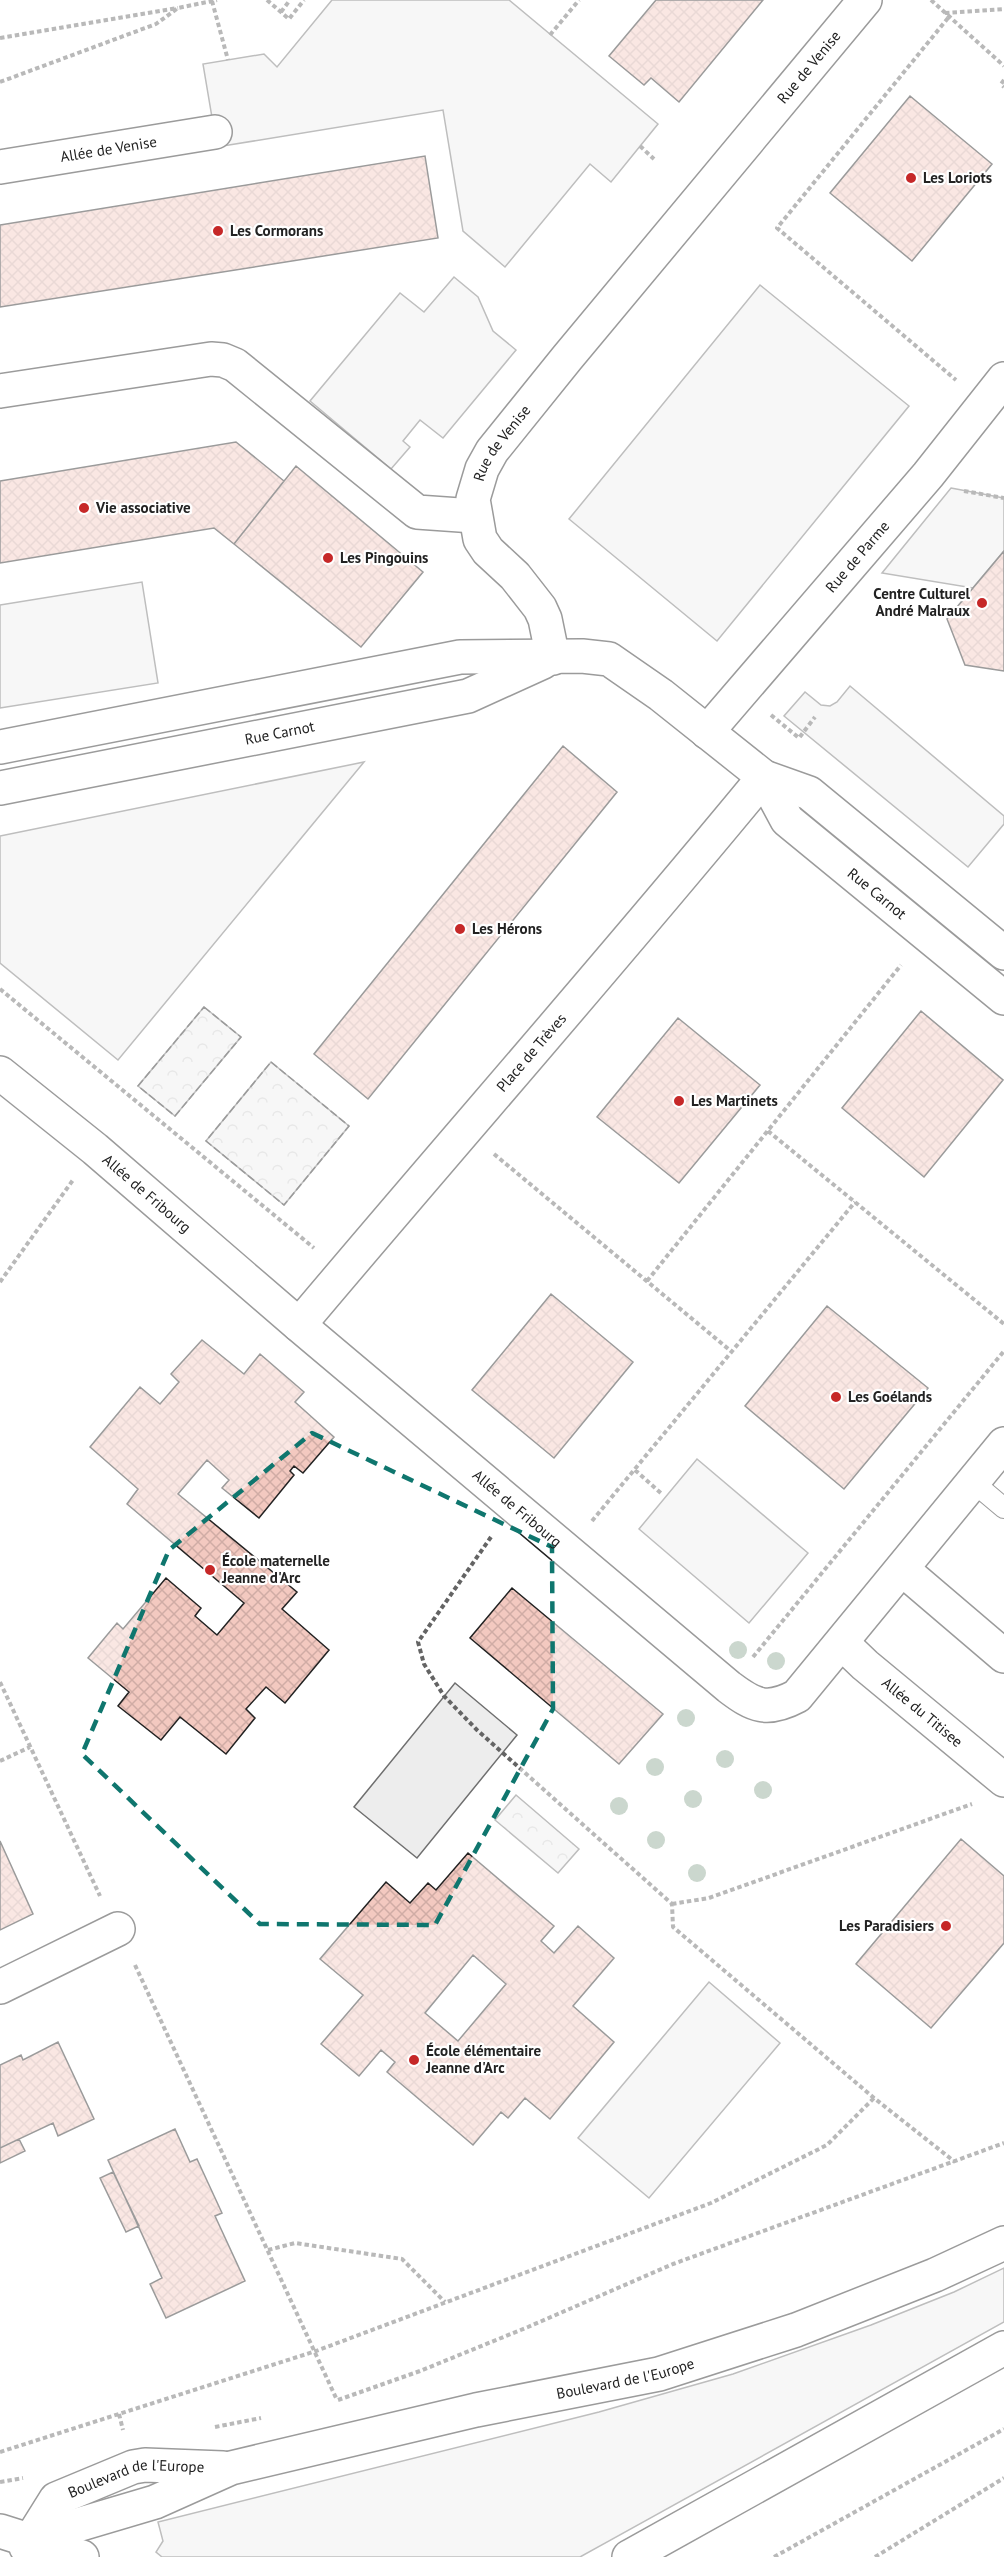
<svg xmlns="http://www.w3.org/2000/svg" width="1004" height="2557" viewBox="0 0 1004 2557" font-family="'PT Sans',sans-serif">
	<defs>
		<pattern id="park-crowns" width="20" height="18" patternUnits="userSpaceOnUse" patternTransform="scale(1.5)"><rect width="20" height="18" fill="#eee"/><path d="M2 6a3 3 0 1 1 6 0M12 15a3 3 0 1 1 6 0" fill="none" stroke="#ccc"/></pattern>
		<pattern id="building-cross-hatch" width="8" height="8" patternUnits="userSpaceOnUse" patternTransform="scale(1.5)"><rect width="8" height="8" fill="#f3c9c0"/><path d="M0 0l8 8M0 8l8-8" fill="none" stroke="#d0aca5"/></pattern>
	</defs>
	<rect width="100%" height="100%" fill="#fff"/>
	<path fill="#eee" stroke="#6f6f6f" stroke-width="1.5" d="M709 1982 780 2043 649 2198 578 2138Z
		M1004 2268V2322L580 2557H162L156 2552 163 2541 158 2522 599 2412 733 2374 871 2325 954 2292Z"/>
	<path fill="url(#park-crowns)" stroke="#6f6f6f" stroke-width="1.5" d="M204 1007 241 1037 175 1116 138 1086Z
		M271 1062 349 1126 284 1205 206 1141Z
		M516 1795 579 1849 558 1873 495 1820Z"/>
	<path fill="#ededed" stroke="#6f6f6f" stroke-width="1.5" d="M332 0H509L658 124 611 182 590 164 505 267 463 231 443 110 217 147 203 64 264 54 277 67Z
		M454 277 478 297 493 331 516 350 443 438 420 420 403 441 410 447 391 469 310 401 400 293 424 312Z
		M760 285 909 406 717 641 569 519Z
		M951 488 1004 498V551L973 588 882 573Z
		M142 582 158 683 0 708V605Z
		M850 686 1004 816V824L968 867 784 716 805 692 821 705 830 706 837 702Z
		M364 762 118 1060 0 963V836Z
		M697 1459 808 1553 749 1623 639 1529Z
		M455 1683 517 1735 417 1858 354 1807Z"/>
	<path fill="url(#building-cross-hatch)" stroke="#222" stroke-width="1.5" fill-rule="evenodd" d="M656 0H763L679 102 651 78 644 85 609 56Z
		M910 96 992 164 912 261 830 193Z
		M425 156 438 238 0 307V225Z
		M236 442 284 481 234 544 214 528 0 563V481Z
		M296 466 423 572 361 647 234 544Z
		M1004 551V671L965 665 947 619Z
		M563 746 617 792 368 1099 314 1054Z
		M921 1011 1003 1080 924 1177 842 1108Z
		M678 1018 760 1085 679 1183 597 1117Z
		M551 1294 633 1362 554 1458 472 1390Z
		M827 1306 928 1388 844 1489 745 1406Z
		M202 1340 244 1374 260 1354 304 1392 295 1402 334 1437 303 1473 294 1466 290 1471 294 1475 259 1518 222 1488 229 1480 207 1460 178 1494 297 1592 282 1609 329 1650 285 1703 266 1687 246 1709 255 1718 226 1754 180 1717 161 1740 118 1706 129 1692 88 1658 117 1623 123 1629 166 1578 201 1608 195 1616 217 1635 244 1603 127 1504 138 1489 90 1447 140 1387 160 1404 179 1382 171 1374Z
		M512 1588 663 1714 619 1764 470 1638Z
		M961 1839 1004 1876V1943L931 2028 856 1964Z
		M0 1841 33 1914 0 1930Z
		M468 1853 554 1926 541 1941 554 1953 578 1926 614 1958 573 2006 614 2042 550 2119 525 2098 508 2118 501 2112 473 2145 387 2072 395 2062 381 2050 359 2076 321 2044 363 1995 320 1959 386 1882 410 1903 428 1883 436 1890ZM473 1955 506 1984 458 2041 425 2013Z
		M58 2042 94 2119 58 2136 53 2123 0 2148V2065L21 2055 23 2060Z
		M175 2129 190 2162 197 2159 222 2213 215 2216 245 2281 166 2318 150 2284 162 2278 108 2160Z
		M19 2139 25 2151 0 2163V2148Z
		M113 2172 139 2226 126 2232 100 2178Z"/>
	<g fill="none" stroke-linecap="round" stroke-linejoin="round">
		<defs>
			<path id="lane" d="M973 1482 1004 1508"/>
			<g id="street">
				<path id="s1" d="M0 167 215 132"/>
				<path d="M0 391 211 359 223 360 235 365 417 512 474 516"/>
				<path id="s2" d="M553 658 545 619 540 608 515 576 488 551 480 539 473 499 482 469 492 451 567 358 865 0"/>
				<path id="s3" d="M707 732 928 475 1004 379"/>
				<path id="s4" d="M0 1073 95 1149 299 1325 729 1687C754 1706 767 1712 797 1696L1004 1444"/>
				<path id="s5" d="M299 1325C453 1142 612 962 764 777"/>
				<path d="M902 1569 1004 1656"/>
				<path id="s6" d="M842 1643 865 1665 1004 1780"/>
				<path d="M0 1987 118 1929"/>
			</g>
			<g id="secondary">
				<path d="M0 747 460 657 582 656 609 659 661 695 764 777 809 793 1004 953"/>
				<path id="s7" d="M764 777 787 820 1004 998"/>
				<path id="s8" d="M0 788 468 696 543 662"/>
				<path d="M0 2531 82 2557"/>
				<path id="s9" d="M30 2539 155 2502 231 2468 476 2410 659 2374 796 2330 935 2275 1004 2243"/>
				<path id="s10" d="M26 2547 56 2499 133 2467 145 2465 223 2468"/>
				<path d="M629 2557 1004 2348"/>
			</g>
		</defs>
		<use href="#lane" stroke="#222" stroke-width="22"/>
		<use href="#street" stroke="#222" stroke-width="36"/>
		<use href="#secondary" stroke="#222" stroke-width="36"/>
		<path stroke="#646464" stroke-width="4" stroke-dasharray="4.5 3" stroke-linecap="butt" d="M267 0 289 19 304 0
			M931 0 1004 66
			M212 1 228 60
			M281 12 290 0
			M945 13 1004 9
			M948 18 777 228 956 380
			M550 35 579 0
			M0 38 178 8
			M1004 80 1001 84 1004 87
			M0 82 156 24 178 8 217 0
			M640 146 654 159
			M964 491 1004 498
			M771 715 799 738 815 717
			M0 989 314 1248
			M768 1131 1004 1324
			M494 1154 732 1352
			M647 1281 901 965
			M0 1282 73 1180
			M635 1470 663 1495
			M592 1521 855 1202
			M491 1537 418 1642 424 1664 444 1696 477 1730 672 1904 673 1927 874 2098 955 2162
			M753 1657 1004 1351
			M0 1682 100 1896
			M0 1761 30 1747
			M672 1904 709 1898 972 1804
			M135 1965 337 2400
			M268 2250 295 2243 402 2259 445 2302
			M338 2400 420 2371 528 2327 673 2264 1004 2143
			M119 2414 123 2430
			M215 2427 261 2418
			M0 2452 316 2351 711 2203 827 2145 874 2098
			M0 2482 23 2478
			M774 2557 1004 2429
			M875 2557 1004 2478"/>
		<use href="#lane" stroke="#fff" stroke-width="20"/>
		<use href="#street" stroke="#fff" stroke-width="33"/>
		<use href="#secondary" stroke="#fff" stroke-width="33"/>
		<path stroke="#222" stroke-width="1.5" stroke-dasharray="8 3" stroke-linecap="butt" d="M204 1007 241 1037 175 1116 138 1086Z
			M271 1062 349 1126 284 1205 206 1141Z"/>
	</g>
	<g fill="#8da692">
		<circle cx="738" cy="1650" r="9"/>
		<circle cx="776" cy="1661" r="9"/>
		<circle cx="686" cy="1718" r="9"/>
		<circle cx="725" cy="1759" r="9"/>
		<circle cx="655" cy="1767" r="9"/>
		<circle cx="763" cy="1790" r="9"/>
		<circle cx="693" cy="1799" r="9"/>
		<circle cx="619" cy="1806" r="9"/>
		<circle cx="656" cy="1840" r="9"/>
		<circle cx="697" cy="1873" r="9"/>
	</g>
	<path d="M0 0H1004V2557H0ZM312 1433 552 1547 553 1709 435 1925 260 1924 82 1754 169 1550Z" fill="#fff" fill-opacity=".55" fill-rule="evenodd"/>
	<path fill="none" stroke="#0f766e" stroke-width="4.5" stroke-dasharray="12 8" stroke-linejoin="round" d="M312 1433 552 1547 553 1709 435 1925 260 1924 82 1754 169 1550Z"/>
	<g fill="#c62828" stroke="#fff" stroke-width="2">
		<circle cx="911" cy="178" r="6"/>
		<circle cx="218" cy="231" r="6"/>
		<circle cx="84" cy="508" r="6"/>
		<circle cx="328" cy="558" r="6"/>
		<circle cx="982" cy="603" r="6"/>
		<circle cx="460" cy="929" r="6"/>
		<circle cx="679" cy="1101" r="6"/>
		<circle cx="836" cy="1397" r="6"/>
		<circle cx="210" cy="1570" r="6"/>
		<circle cx="946" cy="1926" r="6"/>
		<circle cx="414" cy="2060" r="6"/>
	</g>
	<g text-anchor="middle" stroke-width="4.5" stroke-linejoin="round" paint-order="stroke">
		<g font-size="15" fill="#222" stroke="#fff">
			<text dy="5" stroke="none"><textPath href="#s2" startOffset="734">Rue de Venise</textPath></text>
			<text dy="5" stroke="none"><textPath href="#s1" startOffset="110">Allée de Venise</textPath></text>
			<text dy="5" stroke="none"><textPath href="#s2" startOffset="248">Rue de Venise</textPath></text>
			<text dy="5" stroke="none"><textPath href="#s3" startOffset="231">Rue de Parme</textPath></text>
			<text dy="5" stroke="none"><textPath href="#s8" startOffset="285">Rue Carnot</textPath></text>
			<text dy="5" stroke="none"><textPath href="#s7" startOffset="165">Rue Carnot</textPath></text>
			<text dy="5" stroke="none"><textPath href="#s5" startOffset="358">Place de Trèves</textPath></text>
			<text dy="5" stroke="none"><textPath href="#s4" startOffset="190">Allée de Fribourg</textPath></text>
			<text dy="5" stroke="none"><textPath href="#s4" startOffset="676">Allée de Fribourg</textPath></text>
			<text dy="5" stroke="none"><textPath href="#s6" startOffset="106">Allée du Titisee</textPath></text>
			<text dy="5" stroke="none"><textPath href="#s9" startOffset="618">Boulevard de l'Europe</textPath></text>
			<text dy="5" stroke="none"><textPath href="#s10" startOffset="141">Boulevard de l'Europe</textPath></text>
		</g>
		<g font-size="15" font-weight="bold" fill="#222" stroke="#fff" text-anchor="start">
			<text x="923" y="183">Les Loriots</text>
			<text x="230" y="236">Les Cormorans</text>
			<text x="96" y="513">Vie associative</text>
			<text x="340" y="563">Les Pingouins</text>
			<text x="970" y="599" text-anchor="end">Centre Culturel<tspan x="970" dy="17">André Malraux</tspan></text>
			<text x="472" y="934">Les Hérons</text>
			<text x="691" y="1106">Les Martinets</text>
			<text x="848" y="1402">Les Goélands</text>
			<text x="222" y="1566">École maternelle<tspan x="222" dy="17">Jeanne d'Arc</tspan></text>
			<text x="934" y="1931" text-anchor="end">Les Paradisiers</text>
			<text x="426" y="2056">École élémentaire<tspan x="426" dy="17">Jeanne d'Arc</tspan></text>
		</g>
	</g>
</svg>
